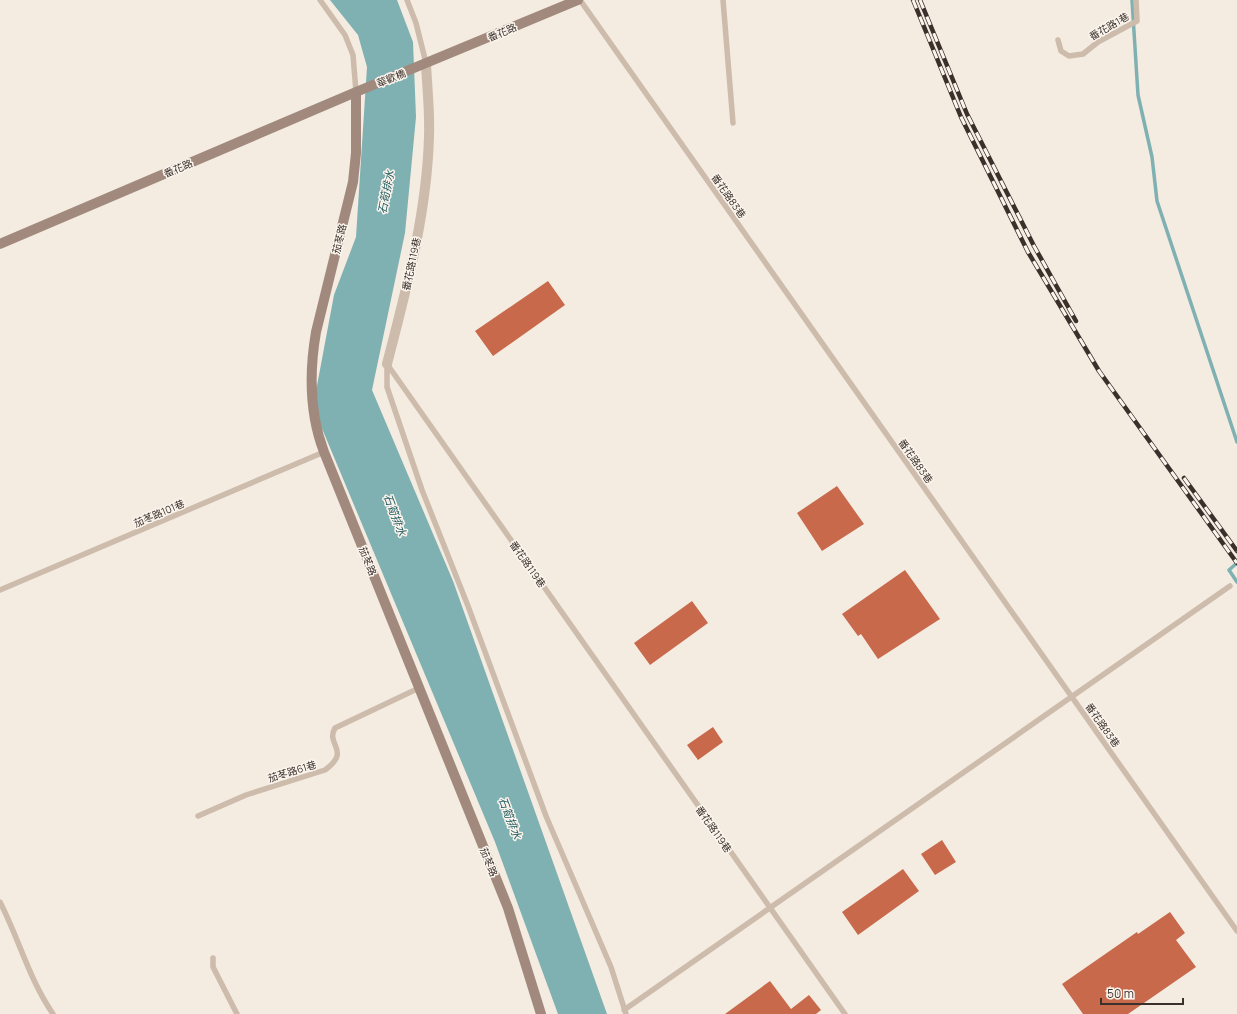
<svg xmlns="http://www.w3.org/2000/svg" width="1237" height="1014" viewBox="0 0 1237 1014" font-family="Manrope,'Noto Sans TC',sans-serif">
	<rect width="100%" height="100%" fill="#f4ebe1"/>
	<path fill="#7fb0b2" d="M330 0H397L413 42 416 117 405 233 372 390 453 581 607 1014H558L495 842 313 407 334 295 356 237 367 67 358 35Z"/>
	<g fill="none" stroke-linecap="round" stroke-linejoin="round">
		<path stroke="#7fb0b2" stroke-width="3.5" d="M1132 0 1138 95 1152 157 1157 201 1237 442
			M1237 563 1229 570 1237 582"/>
	</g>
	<path fill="#c8694b" d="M548 281 565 305 493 356 475 331Z
		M837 486 864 524 822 551 797 513Z
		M905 570 940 619 878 659 861 634 858 636 842 614Z
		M692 601 708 623 650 665 634 643Z
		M713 727 723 742 698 760 687 745Z
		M942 840 956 862 935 875 921 854Z
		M903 869 919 891 858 935 842 912Z
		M1170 912 1185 933 1176 940 1196 967 1128 1014H1083L1062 984 1137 932 1138 934Z
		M770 981 791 1009 809 995 821 1010 816 1014H725Z"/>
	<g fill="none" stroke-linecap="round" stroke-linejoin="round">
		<path stroke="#cdbbac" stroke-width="5.5" d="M320 0 345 35 353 55 356 92
			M407 0 416 23 426 63
			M580 0 1237 931
			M723 0 733 123
			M1058 40 1061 51 1069 56 1083 54 1098 42 1137 21 1136 0
			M387 364 845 1014
			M387 364V387L422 490 468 606 546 816 611 967 626 1014
			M0 590 324 452
			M198 816 246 795 325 770C352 750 325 745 335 728L419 688
			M0 902C19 939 29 979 53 1014
			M213 958V967L237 1014
			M624 1010 1230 586"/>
		<path stroke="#cdbbac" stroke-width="10" d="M387 364C406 290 427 214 429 136 430 112 427 87 426 63"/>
		<path stroke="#a18a7d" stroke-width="10" d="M356 92V153L353 182 316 332C309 373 309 413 324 452L508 908 541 1014
			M0 244 356 92 578 0"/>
		<defs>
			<path id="rail" d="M913 0 961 117 1028 252 1099 371 1237 563
				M920 0 967 114 1034 246 1076 321
				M1184 478 1237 551"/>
		</defs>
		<use href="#rail" stroke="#3b302b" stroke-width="4.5"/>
		<use href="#rail" stroke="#fbf5ee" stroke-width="3" stroke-dasharray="9" stroke-linecap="butt"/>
	</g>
	<g text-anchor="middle" stroke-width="3" stroke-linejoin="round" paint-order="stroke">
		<g font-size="10" fill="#3b302b" stroke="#fbf5ee">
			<text transform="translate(1109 26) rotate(-30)" y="4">番花路1巷</text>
			<text transform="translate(502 32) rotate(-23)" y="4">番花路</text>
			<text transform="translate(391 78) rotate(-22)" y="4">華歡橋</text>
			<text transform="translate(178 168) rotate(-23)" y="4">番花路</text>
			<text transform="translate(729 196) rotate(55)" y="4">番花路83巷</text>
			<text transform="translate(339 239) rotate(-76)" y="4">茄苳路</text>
			<text transform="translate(411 264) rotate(-78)" y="4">番花路119巷</text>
			<text transform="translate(916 461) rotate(55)" y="4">番花路83巷</text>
			<text transform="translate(159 513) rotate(-23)" y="4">茄苳路101巷</text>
			<text transform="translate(368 561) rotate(68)" y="4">茄苳路</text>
			<text transform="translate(528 564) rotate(55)" y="4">番花路119巷</text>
			<text transform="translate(1103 725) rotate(55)" y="4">番花路83巷</text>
			<text transform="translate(292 771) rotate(-17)" y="4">茄苳路61巷</text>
			<text transform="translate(714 829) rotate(55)" y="4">番花路119巷</text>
			<text transform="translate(489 862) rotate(68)" y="4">茄苳路</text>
		</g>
		<g font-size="11" font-style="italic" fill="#1f5a5e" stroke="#fbf5ee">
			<text transform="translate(386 192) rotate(-79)" y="4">石筍排水</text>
			<text transform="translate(395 515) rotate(69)" y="4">石筍排水</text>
			<text transform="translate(510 818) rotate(69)" y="4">石筍排水</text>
		</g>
	</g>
	<path d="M1101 998v6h82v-6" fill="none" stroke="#3b302b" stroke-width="2"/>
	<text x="1107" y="998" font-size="12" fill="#3b302b" stroke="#fbf5ee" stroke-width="3" paint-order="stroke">50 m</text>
</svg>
